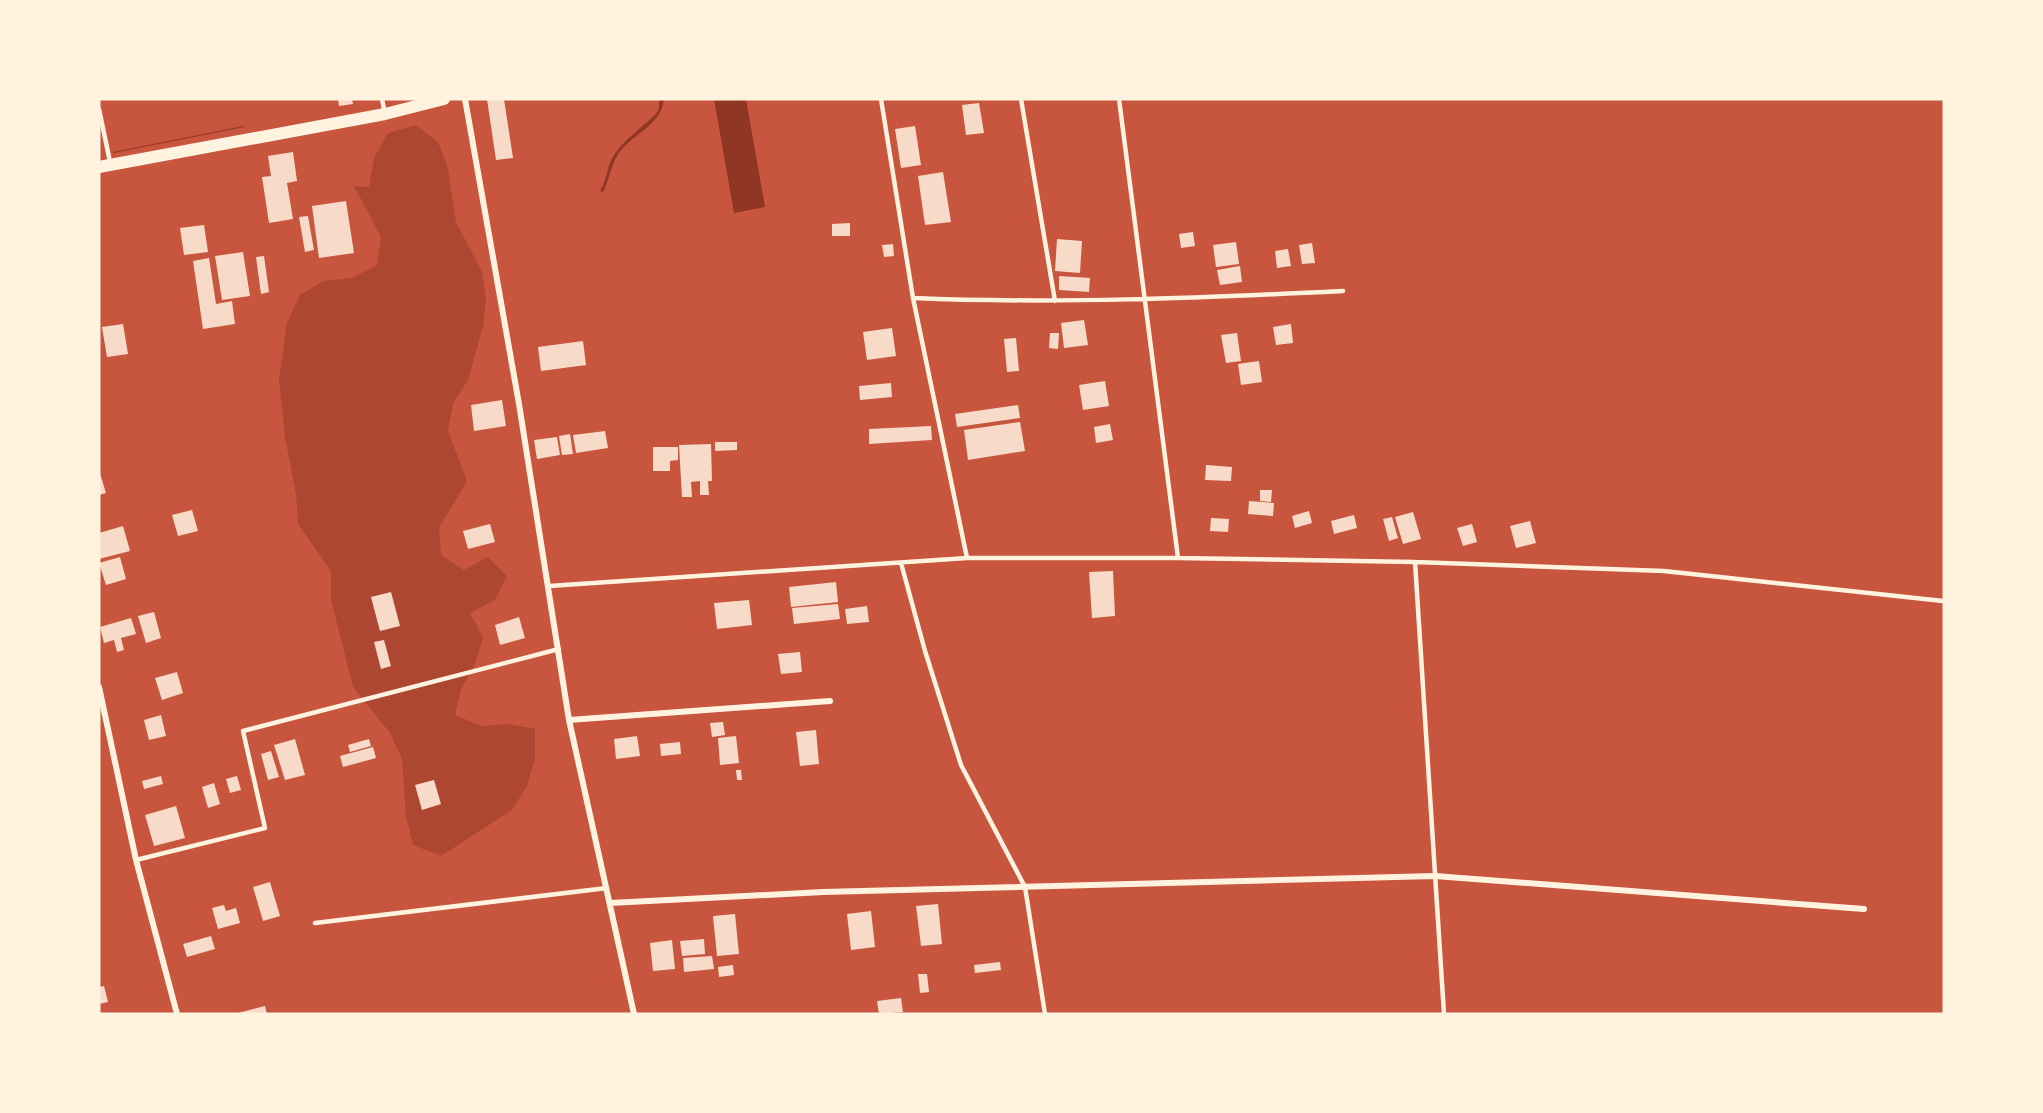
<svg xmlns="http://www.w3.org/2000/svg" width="2043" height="1113" viewBox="0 0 2043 1113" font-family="Spectral,serif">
	<rect width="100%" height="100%" fill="#c8553d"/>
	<path fill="#ae4732" d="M416 125 438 142 448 168 456 222 482 272 486 299 483 326 468 380 453 403 448 431 467 481 439 528 441 555 464 570 488 557 507 576 495 600 470 613 483 637 475 664 461 689 455 715 481 726 508 724 535 729V758L527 786 512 810 441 856 413 845 406 816 402 759 390 733 353 687 331 600V571L298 524 296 494 285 437 279 380 287 323 300 295 323 281 352 278 377 265 381 237 354 186 369 187 374 158 388 133Z"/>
	<path fill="#8f3625" d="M659 99H664C661 124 637 132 622 149 611 161 610 179 603 192L600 191C606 182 606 173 610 163 617 145 641 128 656 114L659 108Z
		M714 99H746L765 207 734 213Z
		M244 126V127L113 153V152Z"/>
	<path fill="#f7dbc8" d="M338 99H352L353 104 339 106Z
		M487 99H504L513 158 496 160Z
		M979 103 984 133 966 135 962 105Z
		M915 126 921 165 901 168 895 129Z
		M293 152 297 181 287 183 293 219 269 223 262 177 271 176 268 156Z
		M943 172 951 222 925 225 918 176Z
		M346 201 354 253 319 258 312 206Z
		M308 216 314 250 305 252 299 217Z
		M850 223V236H832V224Z
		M204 225 208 252 184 255 180 228Z
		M1193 232 1195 246 1181 248 1179 234Z
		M1057 239 1082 241 1080 273 1055 271Z
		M1236 242 1239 264 1216 267 1213 245Z
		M1312 243 1315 263 1302 264 1299 245Z
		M893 244 894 256 884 257 882 245Z
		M1288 249 1291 266 1277 268 1275 251Z
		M243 252 250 296 222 300 215 256Z
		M264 256 269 292 261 294 256 257Z
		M209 258 216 304 232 301 235 324 203 329 193 261Z
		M1240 266 1242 282 1220 285 1217 270Z
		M1059 276 1090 278 1089 292 1059 290Z
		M1084 320 1088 345 1064 348 1061 323Z
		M123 324 128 354 107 357 102 327Z
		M1291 324 1293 343 1276 345 1273 327Z
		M892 328 896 356 867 360 863 332Z
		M1050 333H1059L1058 349 1049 348Z
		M1237 333 1241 361 1226 363 1221 335Z
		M1016 338 1019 371 1007 372 1004 339Z
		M583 341 586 365 541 371 538 347Z
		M1259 361 1262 382 1241 385 1238 364Z
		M1105 381 1109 406 1083 410 1079 385Z
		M891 383 892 397 860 400 859 386Z
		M502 400 506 426 474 431 471 405Z
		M1018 405 1020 418 957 427 955 414Z
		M1020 422 1025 451 968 460 964 430Z
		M1110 424 1113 440 1096 443 1094 427Z
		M931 426 932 440 869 444V429Z
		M605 431 608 448 576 453 573 435Z
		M570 434 573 454 562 455 559 436Z
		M557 437 560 455 537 459 534 440Z
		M715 442H737V450L715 451Z
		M711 444 712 481H708L709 495H700V481L691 482 692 497H682L679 445Z
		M653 447H678V460L670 461V471H653Z
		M1206 465 1232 467 1231 481 1205 480Z
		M99 470 106 493 99 495Z
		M1260 490H1272L1271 502 1260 501Z
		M1249 501 1274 503 1273 516 1248 514Z
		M192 510 198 531 178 536 172 515Z
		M1309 511 1312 523 1295 528 1292 516Z
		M1413 512 1421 539 1403 544 1395 517Z
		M1354 515 1357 528 1334 534 1331 521Z
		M1392 517 1398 538 1389 541 1383 519Z
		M1211 518 1229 519 1228 532 1210 531Z
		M1530 521 1536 543 1516 548 1510 526Z
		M490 524 495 542 468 549 463 531Z
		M1472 524 1477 542 1463 546 1457 528Z
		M123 526 130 551 99 559V533Z
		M120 557 126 579 106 585 99 563Z
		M1113 571 1115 616 1092 618 1089 572Z
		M836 582 838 602 791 607 789 587Z
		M391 592 400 626 380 631 371 597Z
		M749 600 752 625 717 629 714 603Z
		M838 604 840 619 794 624 792 608Z
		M867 606 869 622 847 624 845 609Z
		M154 612 161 638 146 643 138 616Z
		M519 617 525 638 500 645 495 625Z
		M131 618 136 634 121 638 124 650 117 652 114 640 104 643 100 627Z
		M384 640 391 666 381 669 374 642Z
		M800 652 802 672 781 674 778 654Z
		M177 672 183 693 162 700 155 678Z
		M161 715 166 736 149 740 144 720Z
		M723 722 725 735 712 737 710 723Z
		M816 730 819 764 800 766 796 732Z
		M637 736 640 756 616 759 614 739Z
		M736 736 739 763 720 765 718 738Z
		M295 739 305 775 285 780 274 745Z
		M369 739 371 746 350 752 348 745Z
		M680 742 681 754 661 756 660 744Z
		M373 747 376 758 343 767 340 756Z
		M271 751 279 777 268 780 261 754Z
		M736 770H741L742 780H737Z
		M161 776 163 784 144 789 142 781Z
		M237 776 241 790 230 793 226 779Z
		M434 780 441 804 422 810 415 785Z
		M214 783 220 804 208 808 202 787Z
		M176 806 185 838 154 846 145 815Z
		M270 882 280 916 263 921 253 887Z
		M938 904 942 944 921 946 916 906Z
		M224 905 226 911 236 908 240 923 218 929 212 908Z
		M871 911 875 947 851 950 847 914Z
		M735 914 739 954 717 956 713 916Z
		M211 936 215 949 187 957 183 944Z
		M704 939 705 954 682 956 680 941Z
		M672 940 675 969 653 971 650 943Z
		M712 956 714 969 684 972 683 958Z
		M1000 962 1001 970 975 973 974 965Z
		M733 965 734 975 719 977 718 967Z
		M918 974H927L929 992 920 993Z
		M104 986 108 1002 99 1004V987Z
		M901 998 903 1012 879 1014 877 1001Z
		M265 1006 267 1014H238V1013Z"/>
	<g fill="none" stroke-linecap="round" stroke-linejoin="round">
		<path stroke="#fff3e0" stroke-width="4.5" d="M382 99 385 114
			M881 99 913 298 967 558
			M1021 99 1055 301
			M1119 99 1178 558
			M99 109 110 162
			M913 298C1057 304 1200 298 1343 291
			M1415 562 1444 1014
			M901 563 925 651 961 765 1025 887 1045 1014
			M549 586 967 558H1178L1415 562 1664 571 1943 601
			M136 860 265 828 243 731 559 649
			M315 923 607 888"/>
		<path stroke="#fff3e0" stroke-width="6" d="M465 99 519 404 569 720 634 1014
			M99 687 136 860 177 1014
			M569 720 830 701
			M610 903 823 892 1435 876 1864 909"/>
		<path stroke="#fff3e0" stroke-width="12" d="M99 167 385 114 444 99"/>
	</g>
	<rect width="2043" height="1113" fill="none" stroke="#fff3e0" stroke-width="201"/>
</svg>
